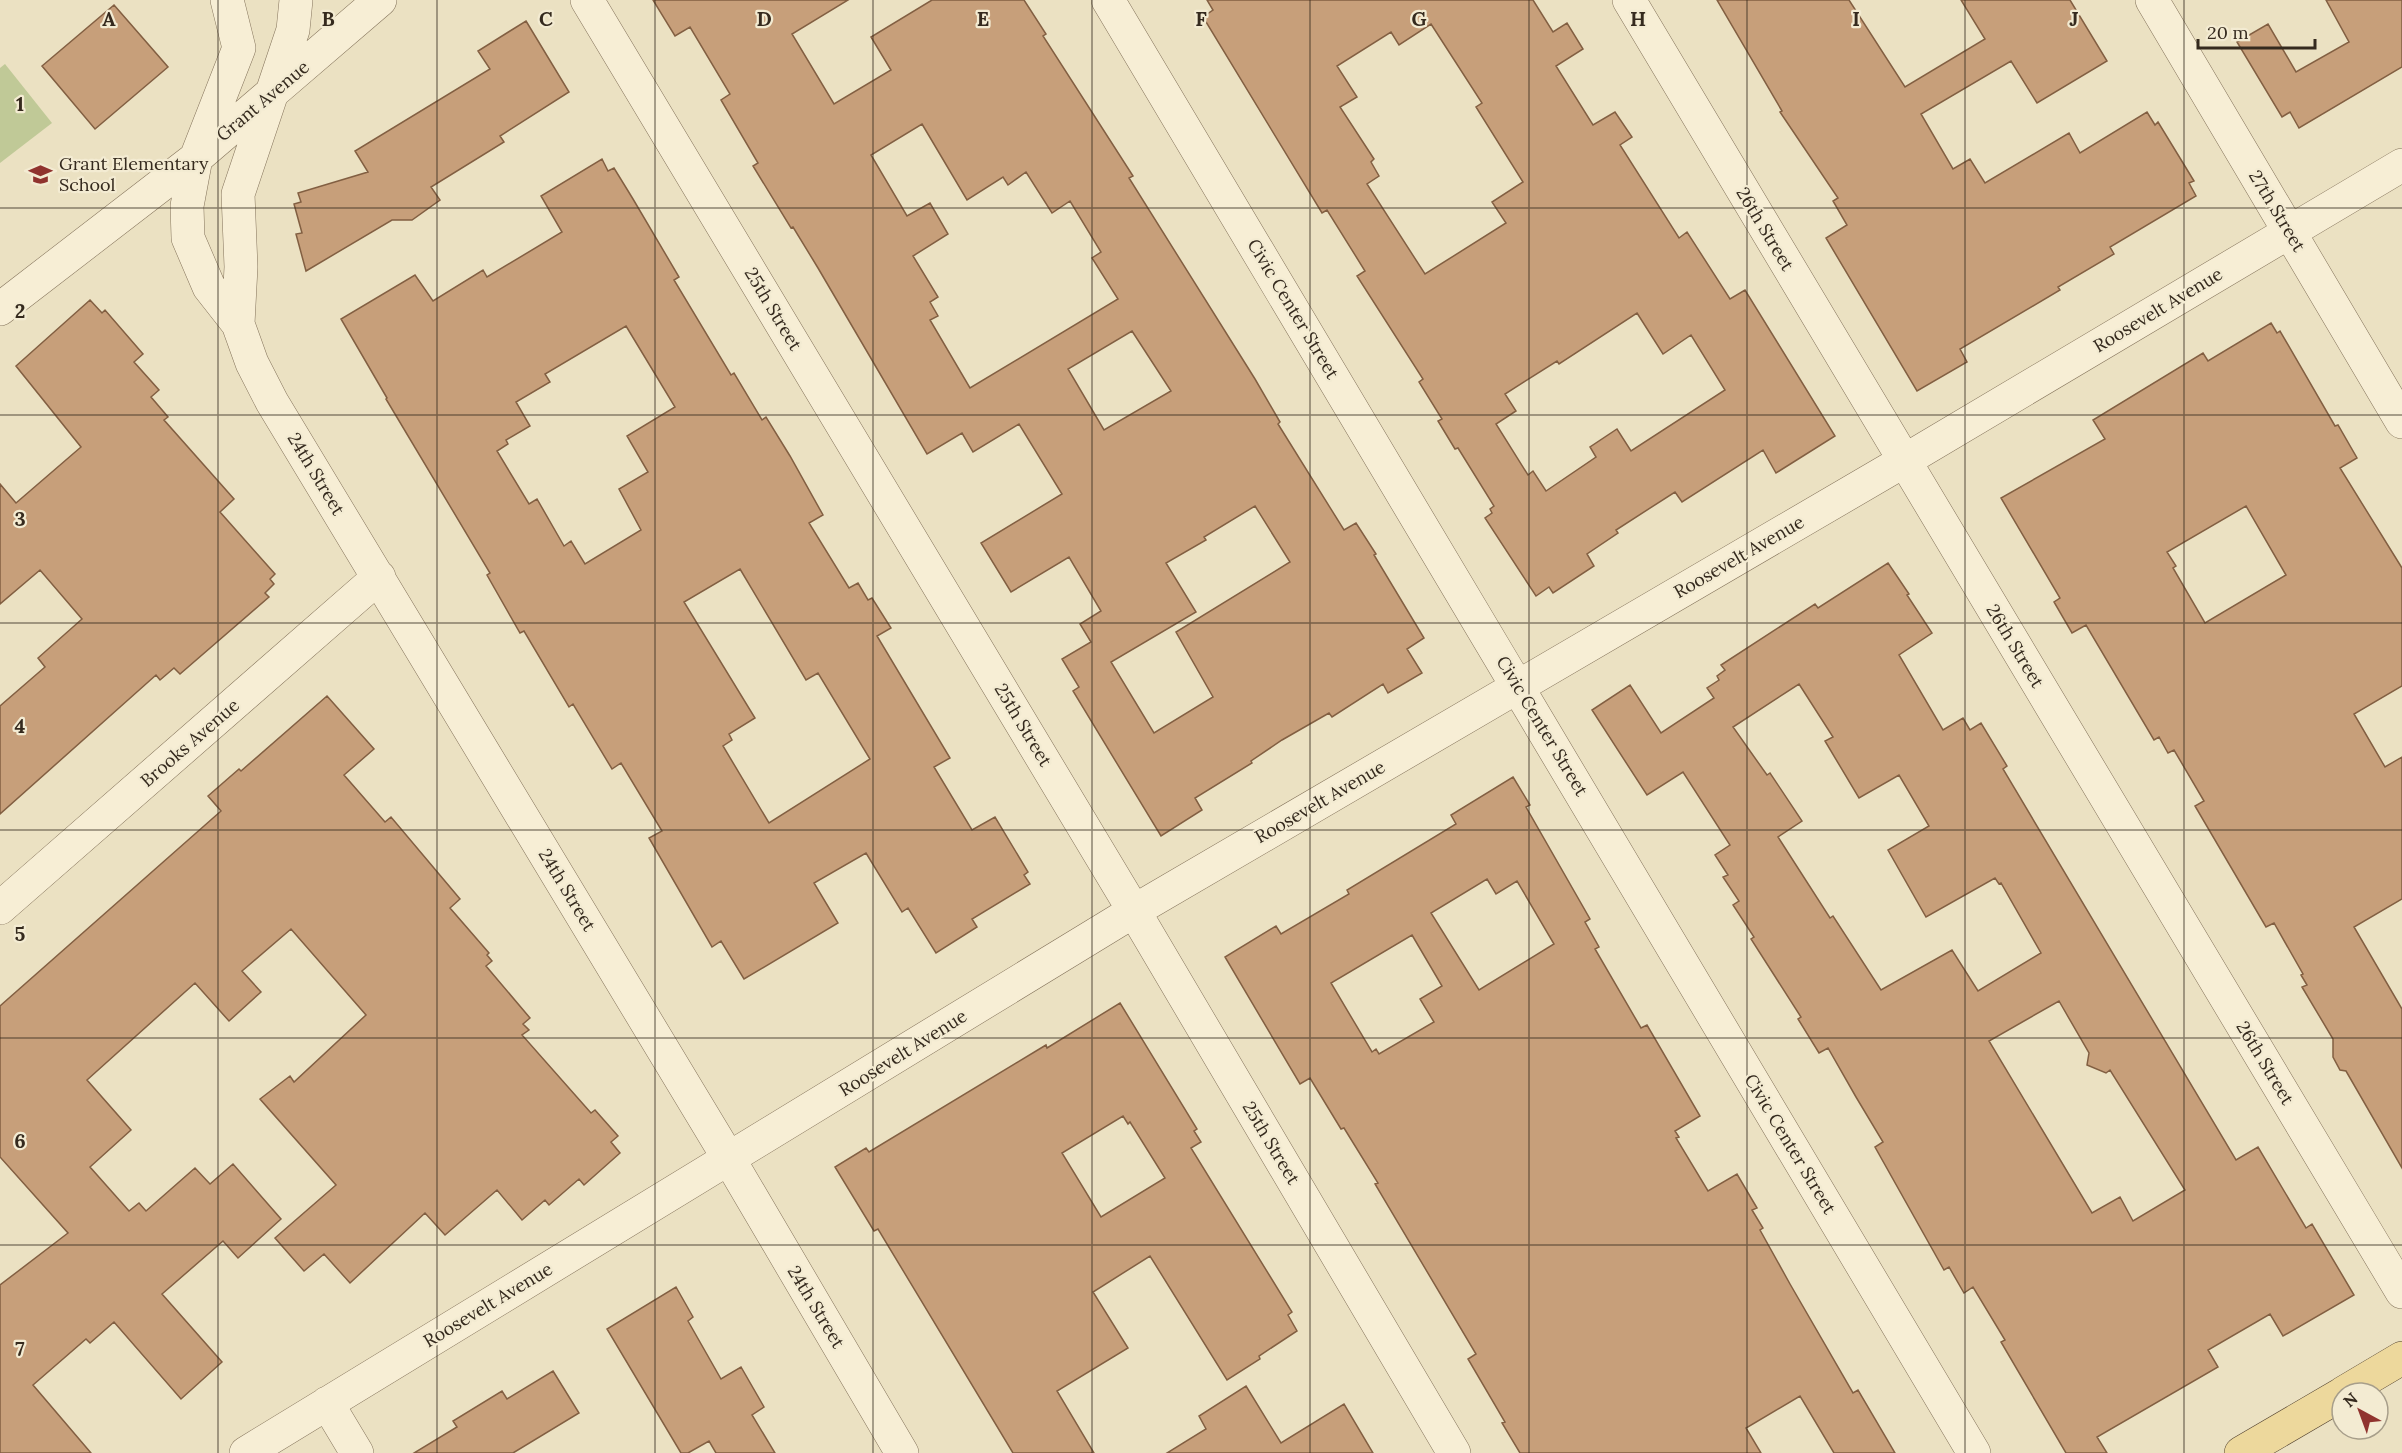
<svg xmlns="http://www.w3.org/2000/svg" width="2402" height="1453" viewBox="0 0 2402 1453" font-family="Lora,serif">
	<rect width="100%" height="100%" fill="#ebe1c2"/>
	<path fill="#c0c997" d="M5 64 52 123 0 163V68Z"/>
	<path fill="#c79f7a" stroke="#825f42" stroke-width="1.5" fill-rule="evenodd" d="M653 0H848L792 34 834 104 891 70 871 37 932 0H1024L1046 34 1043 36 1133 176 1129 178 1255 379 1280 422 1278 424 1344 530 1356 523 1376 554 1374 555 1424 638 1407 649 1422 673 1388 693 1383 684 1332 717 1329 713 1282 740 1251 761 1252 763 1195 798 1202 810 1161 836 1073 691 1079 687 1062 659 1091 642 1080 624 1101 611 1069 557 1011 592 981 543 1062 494 1019 424 973 452 962 433 927 454 818 268 793 227 791 228 753 166 758 163 721 100 730 94 690 27 675 36ZM922 124 967 200 1003 177 1008 185 1026 172 1052 213 1070 201 1101 252 1092 258 1118 299 970 388 930 320 938 316 930 302 938 297 913 256 948 234 930 203 907 216 871 155ZM1132 331 1171 391 1104 430 1068 369ZM1255 506 1290 562 1176 632 1213 697 1154 733 1111 662 1196 612 1166 563 1206 540 1204 537Z
		M1207 0H1533L1553 32 1567 23 1583 49 1556 66 1593 125 1615 112 1632 137 1620 145 1679 238 1687 232 1730 299 1745 290 1835 436 1776 473 1763 450 1682 502 1675 492 1616 530 1618 533 1587 554 1594 566 1553 593 1549 587 1536 596 1485 518 1492 513 1490 509 1494 506 1458 448 1455 449 1438 421 1442 419 1419 382 1423 379 1357 276 1365 271 1327 210 1322 213 1203 17 1213 10ZM1431 24 1482 103 1476 107 1523 182 1492 202 1506 223 1425 274 1367 184 1379 176 1371 162 1374 159 1340 107 1357 97 1337 66 1391 32 1399 45ZM1637 313 1663 354 1691 335 1725 390 1631 451 1617 429 1590 447 1596 457 1546 491 1533 471 1528 475 1496 424 1516 411 1505 394 1557 361 1559 364Z
		M1717 0H1849L1905 87 1985 39 1961 0H2070L2107 61 2037 103 2011 61 1921 114 1953 169 1970 159 1985 183 2069 133 2080 153 2147 112 2155 125 2158 122 2194 181 2189 183 2196 196 2110 247 2114 254 2058 287 2060 290 1960 349 1967 362 1917 391 1826 238 1847 225 1833 201 1838 198 1780 112 1782 111Z
		M2326 0H2402V67L2299 128 2290 112 2282 117 2237 42 2268 24 2296 72 2349 42Z
		M114 5 168 67 95 129 42 66Z
		M526 21 569 92 500 136 504 142 431 187 440 200 412 220H392L306 271 296 234 302 233 294 204 301 202 298 193 368 172 355 151 490 69 478 51Z
		M602 159 608 171 614 168 633 199 679 277 674 280 731 375 734 373 762 420 766 417 790 456 823 515 809 523 849 588 858 583 868 600 872 598 891 628 877 636 950 758 934 767 972 830 995 817 1028 872 1024 875 1030 884 972 919 977 927 936 953 908 908 902 912 866 853 814 883 838 923 744 979 721 941 712 947 649 838 662 831 621 763 612 769 573 704 569 707 524 631 520 633 487 575 490 573 386 399 387 398 341 319 415 275 433 301 483 270 487 277 562 232 541 196ZM626 326 675 407 627 436 648 472 619 489 641 530 585 564 571 541 564 546 537 499 529 504 497 451 508 444 506 440 530 426 516 402 550 382 545 374ZM740 569 806 680 818 673 870 759 769 823 723 746 732 740 729 734 755 718 684 602Z
		M90 300 102 313 105 310 143 354 134 362 159 390 151 397 168 417 164 420 234 499 220 512 275 574 270 579 274 584 265 593 269 597 180 674 174 668 160 680 156 675 0 814V706L45 667 38 658 82 619 40 570 0 604V484L16 503 81 447 16 366Z
		M2271 323 2277 333 2280 331 2335 426 2338 425 2357 458 2340 468 2402 568V686L2354 714 2385 767 2402 757V899L2354 927 2402 1009V1168L2346 1071 2340 1070 2333 1057V1039L2302 987 2307 985 2301 975 2303 974 2274 923 2266 927 2195 806 2204 801 2174 750 2168 753 2159 737 2154 740 2086 625 2072 633 2054 602 2060 598 2001 498 2105 439 2093 420 2203 353 2208 361ZM2246 506 2286 575 2205 623 2173 568 2176 566 2167 552Z
		M1888 563 1909 594 1907 595 1932 633 1899 655 1943 730 1963 718 1970 730 1981 723 2007 766 2003 769 2236 1160 2258 1147 2306 1228 2312 1224 2354 1295 2283 1336 2270 1314 2208 1350 2218 1367 2097 1437 2107 1453H2066L2001 1342 2005 1340 1973 1287 1964 1293 1949 1267 1944 1270 1875 1147 1883 1142 1856 1097 1828 1048 1819 1053 1798 1019 1801 1017 1751 939 1754 937 1733 905 1739 901 1723 877 1728 875 1715 855 1730 845 1683 772 1647 795 1592 710 1630 685 1661 733 1714 698 1707 688 1719 680 1717 676 1725 670 1721 665 1815 604 1818 608ZM1799 684 1833 737 1825 741 1859 798 1899 775 1929 826 1888 850 1926 917 1995 878 1999 884 2001 883 2041 953 1978 991 1952 950 1881 990 1833 916 1830 918 1778 837 1802 821 1770 773 1767 775 1733 727ZM2059 1001 2089 1053 2087 1065 2106 1073 2110 1070 2185 1190 2133 1221 2120 1197 2092 1213 1989 1041Z
		M327 696 374 749 344 775 385 822 391 817 460 899 450 908 489 953 487 955 492 961 486 966 530 1018 523 1024 529 1030 522 1035 591 1113 595 1110 618 1136 611 1142 620 1153 584 1185 579 1179 549 1205 545 1200 522 1220 497 1190 445 1235 425 1213 350 1283 324 1254 304 1271 275 1238 336 1185 260 1099 290 1076 294 1082 366 1015 291 929 242 971 261 992 229 1021 195 983 87 1080 131 1130 90 1167 129 1211 139 1203 146 1211 195 1168 210 1184 233 1164 281 1219 238 1258 223 1241 162 1294 222 1362 181 1399 114 1322 90 1343 86 1339 33 1385 91 1453H0V1285L68 1233 0 1157V1006L221 811 208 796 239 769 241 771Z
		M1513 777 1530 805 1526 807 1590 919 1585 922 1599 947 1595 949 1641 1028 1647 1025 1700 1116 1675 1131 1679 1137 1676 1138 1708 1191 1737 1174 1757 1208 1752 1210 1763 1228 1760 1230 1790 1284 1853 1393 1858 1390 1895 1453H1834L1800 1396 1746 1428 1761 1453H1520L1502 1423 1505 1422 1468 1359 1476 1354 1375 1184 1378 1183 1344 1128 1341 1129 1310 1078 1300 1084 1225 957 1276 926 1281 934 1349 894 1347 890 1456 824 1451 815ZM1487 879 1496 894 1517 881 1554 944 1479 990 1431 913ZM1412 935 1442 986 1420 999 1434 1022 1379 1054 1376 1049 1372 1052 1331 983Z
		M1120 1003 1197 1129 1194 1131 1201 1142 1191 1148 1292 1312 1288 1315 1297 1331 1259 1356 1260 1359 1227 1380 1150 1256 1093 1292 1128 1348 1057 1391 1094 1453H1013L878 1229 874 1231 835 1167 866 1148 869 1152 1046 1045 1047 1048ZM1123 1116 1128 1124 1130 1122 1165 1178 1101 1217 1062 1153Z
		M676 1287 693 1317 688 1321 721 1379 741 1367 764 1407 752 1415 775 1453H716L709 1441 688 1453H681L607 1329Z
		M553 1371 579 1413 513 1453H414L457 1427 453 1421 502 1391 507 1399Z
		M1246 1386 1281 1443 1344 1404 1373 1453H1167L1206 1429 1199 1416Z"/>
	<g fill="none" stroke-linecap="round" stroke-linejoin="round">
		<defs>
			<path id="minor" d="M227 0 239 48 196 158 187 206 188 238 209 287 238 324 252 363 272 402 729 1159 902 1453
				M587 0 1134 911 1454 1453
				M1108 0 1974 1453
				M1629 0 2402 1292
				M2152 0 2402 422
				M0 309 196 158 380 0
				M238 324 241 267 238 194 293 30 296 0
				M0 908 379 577
				M327 1403 357 1453
				M246 1453 1134 911 1904 461 2402 165"/>
			<path id="major" d="M2343 1393 2402 1358
				M2241 1453 2342 1394"/>
		</defs>
		<use href="#minor" stroke="#84735b" stroke-width="34"/>
		<use href="#major" stroke="#52412f" stroke-width="34"/>
		<use href="#minor" stroke="#f7eed5" stroke-width="33"/>
		<use href="#major" stroke="#edd89c" stroke-width="33"/>
	</g>
	<path fill="none" stroke="#352a1e" stroke-width="1.5" stroke-opacity="0.55" d="M218 0V1453M437 0V1453M655 0V1453M873 0V1453M1092 0V1453M1310 0V1453M1529 0V1453M1747 0V1453M1965 0V1453M2184 0V1453M0 208H2402M0 415H2402M0 623H2402M0 830H2402M0 1038H2402M0 1245H2402"/>
	<defs>
		<symbol id="school-bare" viewBox="-9 -9 18 18"><path d="M0-5L7-2L0 1L-7-2ZM-4 1L0 2.5L4 1V4Q0 6-4 4Z" fill="#90332e" stroke="#f3ebd2" stroke-width="2.5" paint-order="stroke"/></symbol>
	</defs>
	<g fill-rule="evenodd">
		<use href="#school-bare" x="24" y="158" width="33" height="33"/>
	</g>
	<g text-anchor="middle" stroke-width="4.5" stroke-linejoin="round" paint-order="stroke">
		<g font-size="18" fill="#352a1e" stroke="#f3ebd2">
			<text transform="translate(263 101) rotate(-40)" y="6">Grant Avenue</text>
			<text transform="translate(2277 211) rotate(59)" y="6">27th Street</text>
			<text transform="translate(1765 229) rotate(59)" y="6">26th Street</text>
			<text transform="translate(773 309) rotate(59)" y="6">25th Street</text>
			<text transform="translate(1293 309) rotate(59)" y="6">Civic Center Street</text>
			<text transform="translate(2158 310) rotate(-31)" y="6">Roosevelt Avenue</text>
			<text transform="translate(316 474) rotate(59)" y="6">24th Street</text>
			<text transform="translate(1739 557) rotate(-30)" y="6">Roosevelt Avenue</text>
			<text transform="translate(2015 646) rotate(59)" y="6">26th Street</text>
			<text transform="translate(1023 725) rotate(59)" y="6">25th Street</text>
			<text transform="translate(1542 726) rotate(59)" y="6">Civic Center Street</text>
			<text transform="translate(190 743) rotate(-41)" y="6">Brooks Avenue</text>
			<text transform="translate(1320 802) rotate(-30)" y="6">Roosevelt Avenue</text>
			<text transform="translate(567 890) rotate(59)" y="6">24th Street</text>
			<text transform="translate(903 1053) rotate(-32)" y="6">Roosevelt Avenue</text>
			<text transform="translate(2265 1063) rotate(59)" y="6">26th Street</text>
			<text transform="translate(1271 1143) rotate(59)" y="6">25th Street</text>
			<text transform="translate(1790 1144) rotate(59)" y="6">Civic Center Street</text>
			<text transform="translate(488 1305) rotate(-31)" y="6">Roosevelt Avenue</text>
			<text transform="translate(816 1307) rotate(59)" y="6">24th Street</text>
		</g>
		<g font-size="18" fill="#352a1e" stroke="#f3ebd2" text-anchor="start">
			<text x="59" y="170">Grant Elementary<tspan x="59" dy="21">School</tspan></text>
		</g>
	</g>
	<g font-size="20" text-anchor="middle" font-weight="bold" fill="#352a1e" stroke="#f3ebd2" stroke-width="4.5" stroke-linejoin="round" paint-order="stroke">
		<text x="109" y="26">A</text>
		<text x="328" y="26">B</text>
		<text x="546" y="26">C</text>
		<text x="764" y="26">D</text>
		<text x="983" y="26">E</text>
		<text x="1201" y="26">F</text>
		<text x="1419" y="26">G</text>
		<text x="1638" y="26">H</text>
		<text x="1856" y="26">I</text>
		<text x="2074" y="26">J</text>
		<text x="20" y="111">1</text>
		<text x="20" y="318">2</text>
		<text x="20" y="526">3</text>
		<text x="20" y="733">4</text>
		<text x="20" y="941">5</text>
		<text x="20" y="1148">6</text>
		<text x="20" y="1356">7</text>
	</g>
	<g transform="translate(2360 1411) rotate(319)"><circle r="28" fill="#f3ebd2" stroke="#a79e8a" stroke-width="1.5"/>
	<path d="M0-4.5L10 22L0 15L-10 22Z" fill="#90332e"/>
	<text y="-9" font-size="16" font-weight="bold" text-anchor="middle" fill="#352a1e">N</text>
	</g>
	<path d="M2198 39v9h117v-9" fill="none" stroke="#352a1e" stroke-width="3"/>
	<text x="2207" y="39" font-size="18" fill="#352a1e" stroke="#f3ebd2" stroke-width="4.5" paint-order="stroke">20 m</text>
</svg>
